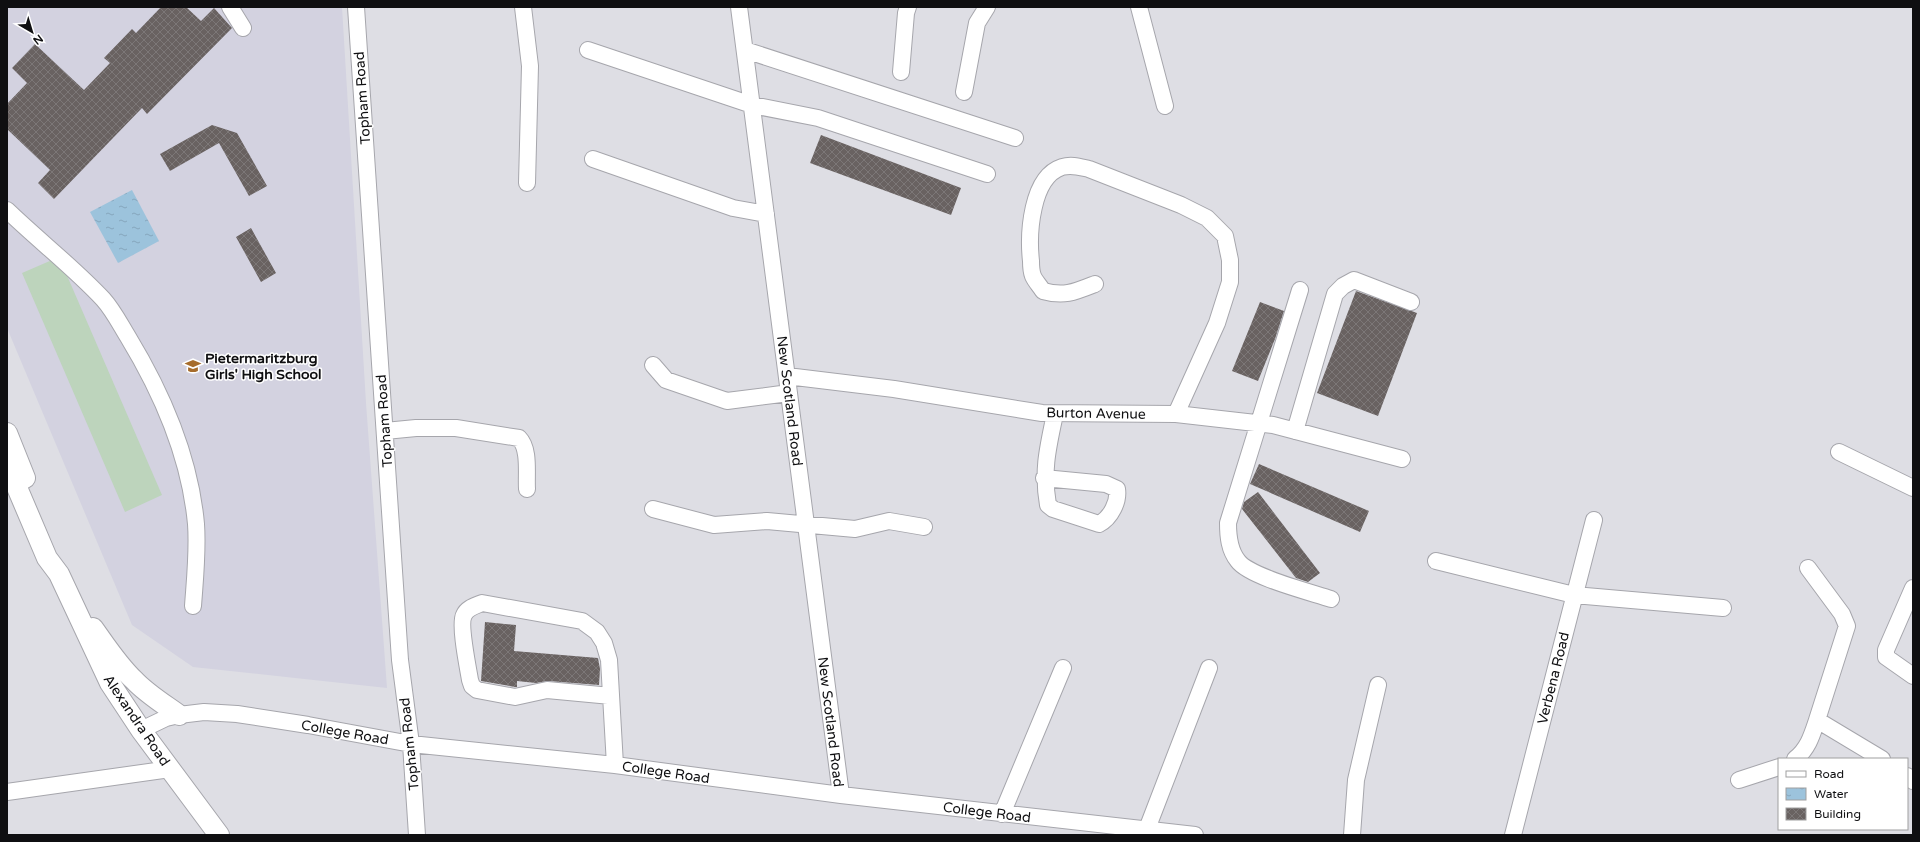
<svg xmlns="http://www.w3.org/2000/svg" width="1920" height="842" viewBox="0 0 1920 842" font-family="'Varela Round',sans-serif">
	<defs>
		<pattern id="water-ripples" width="26" height="14" patternUnits="userSpaceOnUse"><rect width="26" height="14" fill="#9cc3dc"/><path d="M2 4q2-2 4 0t4 0M15 11q2-2 4 0t4 0" fill="none" stroke="#85a6bc"/></pattern>
		<pattern id="building-cross-hatch" width="8" height="8" patternUnits="userSpaceOnUse"><rect width="8" height="8" fill="#696261"/><path d="M0 0l8 8M0 8l8-8" fill="none" stroke="#7c7777"/></pattern>
	</defs>
	<rect width="100%" height="100%" fill="#dedee4"/>
	<path fill="#d3d2e0" d="M7 7H342L366 403 387 688 193 667 132 625 7 328Z"/>
	<path fill="#bdd4bc" d="M59 257 162 495 125 512 22 273Z"/>
	<path fill="url(#water-ripples)" d="M132 190 159 241 118 263 90 212Z"/>
	<path fill="url(#building-cross-hatch)" d="M161 7H186L201 21 214 8 232 28 147 114 142 108 54 199 38 183 50 170 7 129V104L27 83 12 68 35 44 84 90 110 63 104 58 132 29 136 33Z
		M212 125 237 133 267 186 249 196 219 143 170 171 160 154Z
		M821 135 961 188 951 215 810 163Z
		M251 228 276 273 261 282 236 237Z
		M1356 291 1417 313 1378 416 1317 393Z
		M1260 302 1284 311 1275 339 1258 381 1232 371Z
		M1259 464 1369 511 1360 532 1250 484Z
		M1258 492 1320 573 1308 582 1296 578 1242 509 1244 502Z
		M485 622 516 625 514 651 598 658 600 669 599 685 548 681 536 683 517 681V687H515L481 681Z"/>
	<g fill="none" stroke-linecap="round" stroke-linejoin="round">
		<defs>
			<path id="minor" d="M230 7 243 28
				M356 7 400 660 411 744 417 835
				M523 7 530 66 527 183
				M739 7 841 795
				M1139 7 1165 106
				M588 50 752 105 818 118 987 174
				M745 50 1015 138
				M901 72 906 13 908 7
				M964 92 977 23 987 7
				M593 159 733 208 766 214
				M7 210C38 240 73 267 103 299 113 310 120 324 128 337 162 393 190 458 196 524 198 551 195 578 193 606
				M1095 284C1075 292 1064 297 1043 291 1040 286 1035 281 1033 276 1031 271 1031 265 1031 261 1028 234 1031 177 1062 167 1072 164 1080 167 1089 169L1181 205 1207 218 1225 236 1230 260V282L1217 323 1176 414
				M1300 290 1228 523C1228 536 1229 550 1238 561 1250 577 1310 592 1331 599
				M653 365 666 380 727 401 789 393
				M787 376 894 389 1042 413 1176 414 1273 425 1402 459
				M385 431 416 428H456L519 438C530 449 526 474 527 489
				M1295 431 1335 294 1343 286 1354 280 1411 302
				M1839 452 1913 488
				M1044 478 1106 484 1117 489C1119 501 1111 518 1099 524L1053 509 1048 505C1042 470 1048 447 1055 414
				M653 509 714 525 767 521 855 529 889 521 924 527
				M1436 561 1574 595 1723 608
				M1808 568 1842 614 1847 626 1817 720 1882 759
				M1913 588 1886 650V657L1913 676
				M611 696 547 690 515 697 477 690 472 686 470 680C468 668 459 624 464 615 467 608 475 606 482 603L582 621 597 632 604 643 609 660 615 765
				M141 730 166 718 179 715 204 712 237 714 308 725 411 744 615 765 841 795 1195 835
				M1795 759C1808 749 1812 735 1817 720
				M1907 776 1913 781
				M1739 780 1779 767
				M7 792 170 769
				M1002 814 1063 668
				M1147 829 1209 668
				M1352 835 1356 780 1378 685
				M1513 835 1594 520"/>
			<path id="major" d="M7 433 25 478
				M7 464 47 558 59 574 110 683 141 730 219 835
				M93 628C106 646 118 665 134 680 147 694 164 704 179 715"/>
		</defs>
		<use href="#minor" stroke="#a6a6ac" stroke-width="18"/>
		<use href="#major" stroke="#a6a6ac" stroke-width="22"/>
		<use href="#minor" stroke="#fff" stroke-width="16"/>
		<use href="#major" stroke="#fff" stroke-width="20"/>
	</g>
	<defs>
		<symbol id="school-bare" viewBox="-9 -9 18 18"><path d="M0-5L7-2L0 1L-7-2ZM-4 1L0 2.5L4 1V4Q0 6-4 4Z" fill="#a66c2c" stroke="#fff" stroke-width="2.5" paint-order="stroke"/></symbol>
	</defs>
	<g fill-rule="evenodd">
		<use href="#school-bare" x="182" y="355" width="22" height="22"/>
	</g>
	<g text-anchor="middle" stroke-width="3" stroke-linejoin="round" paint-order="stroke">
		<g font-size="14" fill="#0f0f11" stroke="#fff">
			<text transform="translate(362 98) rotate(-94)" y="5">Topham Road</text>
			<text transform="translate(790 401) rotate(83)" y="5">New Scotland Road</text>
			<text transform="translate(1096 413) rotate(1)" y="5">Burton Avenue</text>
			<text transform="translate(384 421) rotate(-94)" y="5">Topham Road</text>
			<text transform="translate(1553 678) rotate(-76)" y="5">Verbena Road</text>
			<text transform="translate(137 720) rotate(56)" y="5">Alexandra Road</text>
			<text transform="translate(831 722) rotate(83)" y="5">New Scotland Road</text>
			<text transform="translate(345 732) rotate(10)" y="5">College Road</text>
			<text transform="translate(409 744) rotate(-96)" y="5">Topham Road</text>
			<text transform="translate(666 772) rotate(8)" y="5">College Road</text>
			<text transform="translate(987 812) rotate(7)" y="5">College Road</text>
		</g>
		<g font-size="14" font-weight="bold" fill="#0f0f11" stroke="#fff" text-anchor="start">
			<text x="205" y="363">Pietermaritzburg<tspan x="205" dy="16">Girls' High School</tspan></text>
		</g>
	</g>
	<rect width="1920" height="842" fill="none" stroke="#0f0f11" stroke-width="16"/>
	<rect x="1778" y="758" width="130" height="72" fill="#ffffff" stroke="#9f9fa0"/>
	<rect x="1786" y="771" width="20" height="6" fill="#ffffff" stroke="#9f9fa0"/>
	<text x="1814" y="778" font-size="12" fill="#0f0f11">Road</text>
	<rect x="1786" y="788" width="20" height="12" fill="url(#water-ripples)" stroke="#9f9fa0"/>
	<text x="1814" y="798" font-size="12" fill="#0f0f11">Water</text>
	<rect x="1786" y="808" width="20" height="12" fill="url(#building-cross-hatch)" stroke="#9f9fa0"/>
	<text x="1814" y="818" font-size="12" fill="#0f0f11">Building</text>
	<g transform="translate(32 32) rotate(142)" stroke="#ffffff" stroke-width="3" paint-order="stroke">
	<path d="M0-3L7 15L0 10L-7 15Z" fill="#0f0f11"/>
	<text y="-6" font-size="11" font-weight="bold" text-anchor="middle" fill="#0f0f11">N</text>
	</g>
</svg>
